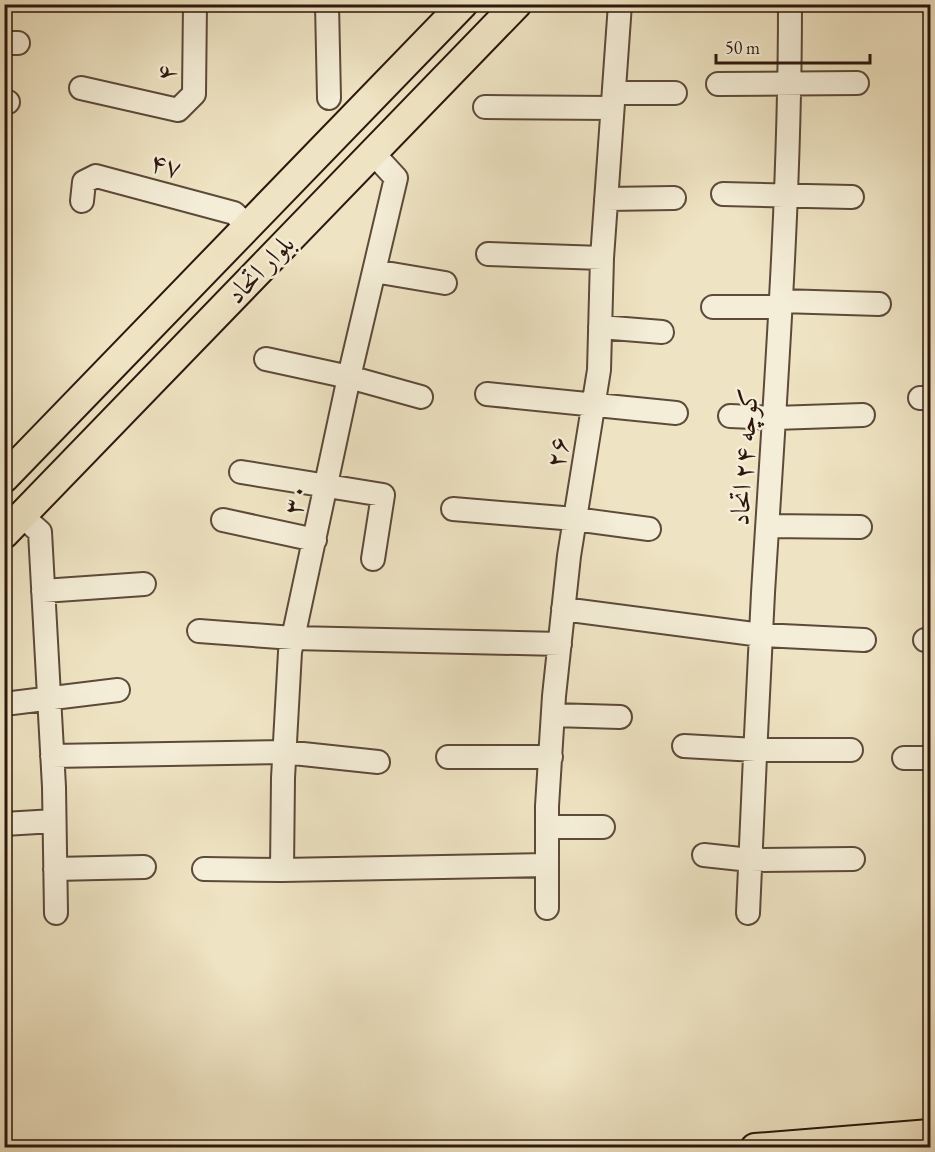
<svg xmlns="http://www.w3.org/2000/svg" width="935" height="1152" viewBox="0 0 935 1152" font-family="'EB Garamond',Amiri,serif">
	<rect width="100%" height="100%" fill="#eee3c2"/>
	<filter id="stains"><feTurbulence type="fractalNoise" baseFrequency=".00333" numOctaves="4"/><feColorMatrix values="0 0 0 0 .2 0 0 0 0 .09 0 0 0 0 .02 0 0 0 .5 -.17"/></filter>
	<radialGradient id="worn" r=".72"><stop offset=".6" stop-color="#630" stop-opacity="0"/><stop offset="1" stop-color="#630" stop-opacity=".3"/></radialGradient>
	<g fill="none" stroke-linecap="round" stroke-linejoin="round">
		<defs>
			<path id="minor" d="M327 4 329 98
				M4 43H18
				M718 84 857 83
				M81 88 178 110 194 94 195 4
				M614 93H675
				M4 102H8
				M485 107 612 108
				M723 194 852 197
				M606 199 674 198
				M82 201 84 182 96 176 234 213 248 226
				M488 254 602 258
				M374 271 445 283
				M781 301 879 304
				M713 307H780
				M600 327 662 332
				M266 359 349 377 421 397
				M487 394 676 413
				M920 398H930
				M730 416 775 418 863 415
				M241 472 383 495 373 559
				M453 509 575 519 649 529
				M22 516 40 532 54 787 56 913
				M223 520 315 540
				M768 526 860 527
				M43 591 144 584
				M563 609 761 635 864 640
				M199 631 293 638 560 644
				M925 640H930
				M4 704 118 690
				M553 715 620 717
				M684 746 756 750H851
				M52 756 284 752 378 762
				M448 757H551
				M904 758H930
				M4 824 54 821
				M547 827H603
				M704 855 750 860 853 859
				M55 869 144 867
				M204 869 282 870 547 865
				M282 870 283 778 290 652 349 377 396 178 373 153
				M547 908V806L554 696 569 556 599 370 602 258 620 4
				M748 913C753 806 757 700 763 593 775 397 790 201 790 4"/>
			<path id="major" d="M4 478 463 4
				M4 534 517 4
				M755 1148 930 1134"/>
		</defs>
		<use href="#minor" stroke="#5d4a3a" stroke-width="26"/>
		<use href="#major" stroke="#2d170d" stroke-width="32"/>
		<use href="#minor" stroke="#f4edd7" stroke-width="22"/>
		<use href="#major" stroke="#eee3c2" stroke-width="28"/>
	</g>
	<g text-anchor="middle" stroke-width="5" stroke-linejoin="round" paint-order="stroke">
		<g font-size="27" fill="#2d170d" stroke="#f4edd7">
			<text transform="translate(166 73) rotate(-88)" y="9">۴</text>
			<text transform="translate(166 165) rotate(15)" y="9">۴۷</text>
			<text transform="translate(260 269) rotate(-46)" y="9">بلوار اتحاد</text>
			<text transform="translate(557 452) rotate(-81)" y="9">۲۶</text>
			<text transform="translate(744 457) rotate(-86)" y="9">کوچه ۲۴ اتحاد</text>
			<text transform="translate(295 499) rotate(-78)" y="9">۳۰</text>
		</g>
	</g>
	<rect width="935" height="1152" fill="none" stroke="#eee3c2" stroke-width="24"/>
	<rect x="6" y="6" width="923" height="1140" fill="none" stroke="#2d170d" stroke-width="3"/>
	<rect x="12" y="12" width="911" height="1128" fill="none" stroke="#2d170d" stroke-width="1.5"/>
	<path d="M716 54v9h154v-9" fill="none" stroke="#2d170d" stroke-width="3"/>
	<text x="725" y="54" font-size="18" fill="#2d170d" stroke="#f4edd7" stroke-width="4.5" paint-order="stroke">50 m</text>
	<rect width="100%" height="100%" filter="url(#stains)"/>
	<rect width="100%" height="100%" fill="url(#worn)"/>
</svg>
